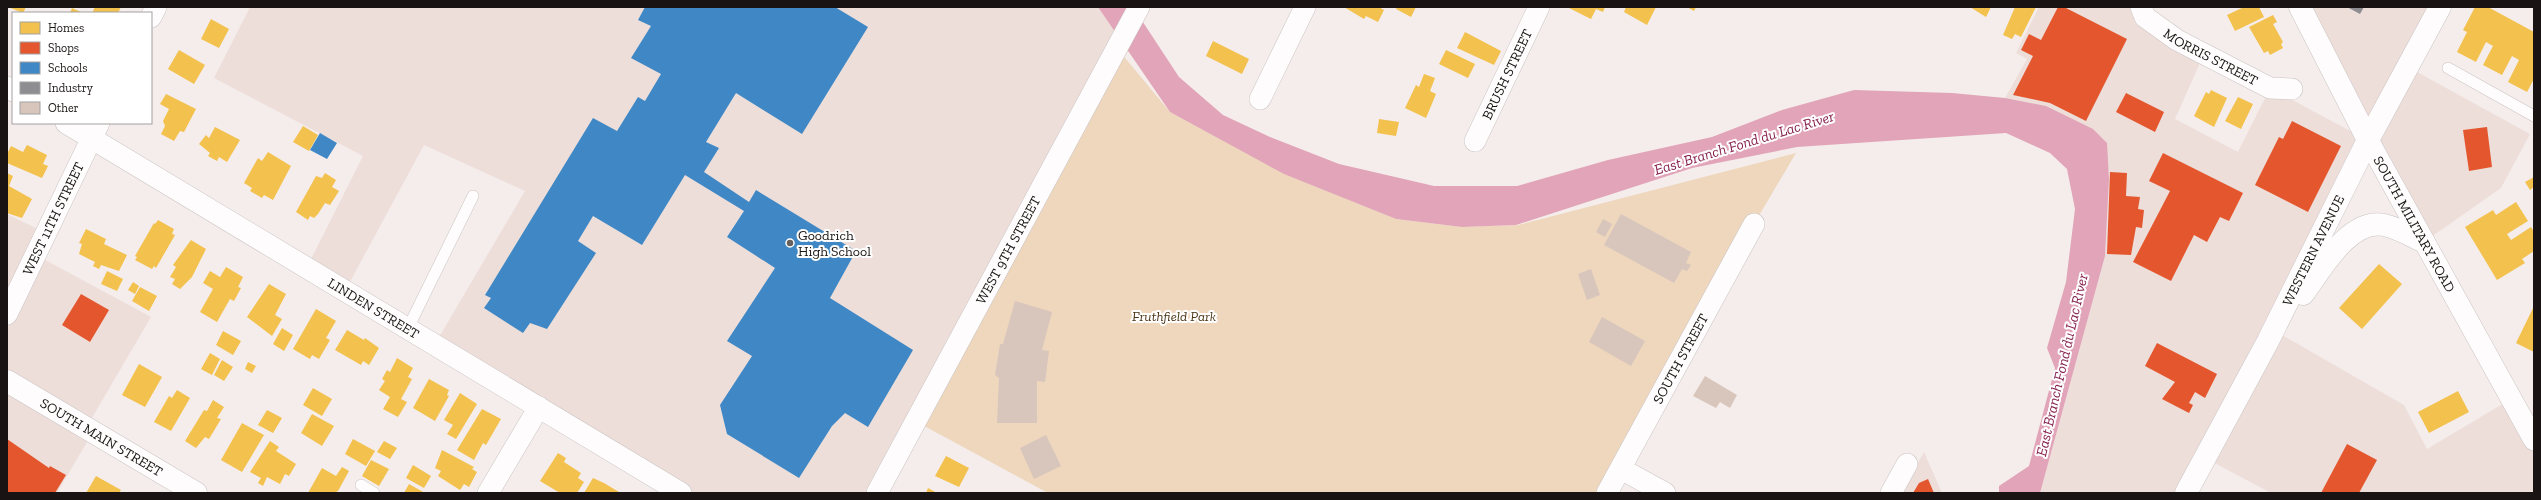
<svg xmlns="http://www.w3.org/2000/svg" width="2541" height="500" viewBox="0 0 2541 500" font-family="'Zilla Slab',serif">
	<rect width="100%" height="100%" fill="#f5edeb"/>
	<path fill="#eddeda" d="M250 7H1135L877 493H681L435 344 525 191 424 145 345 291 307 267 363 156 214 78Z
		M2039 7H2141L2204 54 2175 119 2238 152 2270 88 2367 140 2300 7H2440L2408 67 2530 134 2501 188 2424 242 2368 141 2275 331 2404 405 2427 449 2511 399 2534 440V493H2271L2205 458 2186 493H2040L2105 256 2109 179 2108 168 2005 98 2027 59 2016 53Z
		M7 214 46 233 36 255 151 317 86 428 93 432 57 493H7Z
		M1924 452 1942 493H1901L1909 478Z"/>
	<path fill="#eed7bd" d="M1116 47 1170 112 1285 174 1396 219 1462 227 1518 225 1796 153 1754 224 1607 493H1048L915 421Z"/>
	<path fill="#e1a4b8" d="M1098 7H1133L1179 77 1223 115 1270 137 1339 164 1434 186H1517L1608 160 1712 137 1782 110 1854 90 1952 93 2005 98 2046 106 2093 129 2107 143 2109 179 2105 256 2040 493H1999V486L2029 466 2055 368 2047 348 2066 282 2075 209 2067 169 2050 153 2006 133 1797 147 1692 168 1516 225 1462 227 1396 219 1284 174 1170 112Z"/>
	<path fill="#f2c14e" d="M8 7H26L23 13Z
		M95 7H121L118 13H92Z
		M1344 7H1379L1384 10 1378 22 1366 16 1364 19Z
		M1397 7H1416L1411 17 1396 9Z
		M1567 7H1605L1603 12 1596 9 1591 19Z
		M1626 7H1656L1647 25 1624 12Z
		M1687 7H1696L1694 11Z
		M1970 7H1991L1986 17Z
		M2015 7H2036L2021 37 2015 34 2012 39 2003 35Z
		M2244 7H2259L2264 17 2235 31 2227 15Z
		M2475 7H2488L2534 32V79L2527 92 2508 82 2519 60 2512 56 2502 75 2483 65 2493 46 2486 42 2476 62 2457 52 2467 32 2463 30Z
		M72 8 83 13H70Z
		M2273 15 2277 22 2273 24 2283 42 2281 44 2283 48 2270 55 2268 51 2264 53 2249 27Z
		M211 19 229 29 219 48 201 39Z
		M1465 32 1501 51 1494 65 1457 48Z
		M1213 41 1249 59 1242 74 1206 56Z
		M179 50 205 65 194 84 168 69Z
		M1446 50 1475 64 1468 78 1439 64Z
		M1424 74 1435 78 1430 91 1436 94 1426 118 1405 108 1416 85 1419 87Z
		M2211 90 2227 98 2214 127 2194 116 2206 92 2209 94Z
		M166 94 196 109 184 132 180 131 174 141 161 134 165 126 163 121 169 109 160 104Z
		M2238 97 2253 104 2241 129 2225 121Z
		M1379 119 1399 122 1396 136 1377 133Z
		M303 126 318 135 309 151 293 142Z
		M215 127 240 140 227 162 219 157 217 161 208 156 210 153 199 144 206 135 209 138Z
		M27 145 47 155 43 164 48 166 42 178 7 163V154L11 146 23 152Z
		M268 152 291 166 273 200 264 195 262 198 250 191 252 188 244 183 258 158 262 161Z
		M7 173 13 176 9 186 32 199 22 218 7 213Z
		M325 173 336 180 332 187 339 191 330 205 325 203 318 214 314 218 310 216 308 220 296 212 316 176 322 178Z
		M2534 177V187L2530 190 2525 182Z
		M2516 202 2528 221 2507 234 2511 240 2531 227 2534 232V251L2522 259 2525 263 2497 280 2465 227 2493 210 2496 215Z
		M158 220 174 229 172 234 175 235 156 268 154 266 152 269 135 260 137 257 135 256 154 223 155 224Z
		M86 229 106 239 104 244 127 255 119 271 101 265 99 269 93 266 95 262 79 254 82 244 79 243Z
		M191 240 206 249 192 277 180 289 172 284 175 279 170 277 176 267 173 265Z
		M2379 264 2402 284 2362 329 2339 308Z
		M226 267 243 277 238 287 241 288 234 301 230 299 217 322 200 312 213 289 203 283 210 271 220 277Z
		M107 271 123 279 117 291 101 284Z
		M133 282 139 286 135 294 128 290Z
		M269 284 286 294 275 315 282 319 272 336 247 317Z
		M140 287 157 296 149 311 132 301Z
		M2534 306V352L2516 343Z
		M316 309 336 321 326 338 330 340 319 359 312 355 310 359 293 349Z
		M282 328 293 335 284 351 273 344Z
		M347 330 364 340 365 338 379 348 369 365 363 361 361 365 335 350Z
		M223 331 241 341 233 355 216 345Z
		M210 353 220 359 212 375 201 369Z
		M397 358 413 368 408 377 412 379 401 399 407 402 398 417 383 409 390 397 379 390 385 381 382 379 387 370 390 372Z
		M222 360 233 367 224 381 214 375Z
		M248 362 256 366 252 373 245 369Z
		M139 364 162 377 145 407 122 395Z
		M429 379 449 390 447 395 449 396 435 421 413 408Z
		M313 388 332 399 322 416 303 405Z
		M177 390 190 398 171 431 154 422 169 396 172 398Z
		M2458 391 2469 412 2429 433 2418 412Z
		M460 393 477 404 456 439 447 434 453 425 444 420Z
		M213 400 224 407 217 418 221 419 209 439 205 437 196 448 185 441 204 410 207 411Z
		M482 409 501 419 486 445 483 443 474 460 457 450Z
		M267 410 282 418 273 433 258 425Z
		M312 414 334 426 322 446 301 433Z
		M242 423 264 435 242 472 221 460Z
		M353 439 375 451 366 466 345 454Z
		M270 441 279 447 276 451 296 464 289 476 285 474 280 484 267 477 263 486 258 483 261 478 250 472Z
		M384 441 397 448 390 459 377 452Z
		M442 450 474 467 472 469 477 472 469 487 464 484 460 490 438 476 441 471 435 468Z
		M558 453 566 458 564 462 581 473 578 478 584 482 577 493H560L540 481Z
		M946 456 969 468 959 487 935 476Z
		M371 460 389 469 379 486 362 476Z
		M413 465 431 476 424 488 406 478Z
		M342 467 349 471 338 491 334 493H308L322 468 336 476Z
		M96 476 121 490 119 493H86Z
		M593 478 604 483 619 492 584 493Z
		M409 484 425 493H404Z
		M928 488 937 493H926Z"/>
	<path fill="#e4572e" d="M2058 7H2064L2127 39 2086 121 2050 103 2013 95 2033 56 2021 50 2029 34 2041 40Z
		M2126 93 2164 112 2155 132 2116 112Z
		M2292 121 2341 146 2308 212 2255 185 2279 137 2283 139Z
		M2487 127 2492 167 2469 171 2463 130Z
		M2163 153 2243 193 2229 221 2220 217 2207 242 2194 235 2171 281 2133 262 2170 191 2149 181Z
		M2110 172 2127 173 2126 196 2140 197 2138 209 2144 210 2142 228 2136 227 2131 255 2107 254Z
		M81 294 109 310 90 342 62 325Z
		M2157 343 2217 374 2205 398 2195 392 2189 403 2193 405 2189 413 2162 399 2175 382 2145 366Z
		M7 439 49 468 50 466 66 475 55 493H7Z
		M2347 444 2377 460 2359 493H2321Z
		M1928 479 1934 493H1913L1919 483Z"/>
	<path fill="#3f88c5" d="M645 7H835L868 27 802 134 736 93 706 142 719 148 704 172 749 202 756 190 856 251 830 298 913 350 868 427 845 413 832 426 799 478 727 434 720 405 752 356 727 341 775 268 727 237 744 211 685 175 642 245 593 216 578 241 596 253 547 329 530 323 523 333 484 308 491 298 485 295 593 118 617 131 638 97 645 101 661 74 631 58 651 26 638 20Z
		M320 133 337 143 327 159 310 150Z"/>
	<path fill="#8d8d92" d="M2347 7H2364L2360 14Z"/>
	<path fill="#d8c6bc" d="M1621 214 1691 252 1686 263 1691 265 1687 271 1682 269 1674 283 1604 245Z
		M1603 219 1612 224 1605 237 1596 232Z
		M1591 269 1600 295 1587 300 1578 274Z
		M1015 301 1052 312 1042 350 1049 351 1045 382 1037 381V423H997L999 378 995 375 1000 344H1003Z
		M1602 317 1645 341 1631 366 1589 342Z
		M1705 376 1737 395 1730 408 1720 402 1716 408 1693 396Z
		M1046 435 1061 466 1034 479 1020 448Z"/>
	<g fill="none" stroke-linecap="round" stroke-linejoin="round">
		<defs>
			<path id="service" d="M2448 68 2534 116
				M408 328 473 196
				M361 485 374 493"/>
			<g id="minor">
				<path id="s1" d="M2141 7 2145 17 2177 40 2270 88 2292 89"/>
				<path d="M151 17 156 7"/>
				<path d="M7 87 13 91"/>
				<path d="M1260 99 1305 7"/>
				<path id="s2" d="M66 123 681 493"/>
				<path id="s3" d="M2368 140 2534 440"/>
				<path id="s4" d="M1475 141 1539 7"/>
				<path id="s5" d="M7 314 99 123"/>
				<path d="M1621 469 1665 493"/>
				<path d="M488 493 539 407"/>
				<path id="s6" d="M877 493 1139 7"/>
				<path id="s7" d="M1607 493 1754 224"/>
				<path d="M1891 493 1907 464"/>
			</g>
			<path id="tertiary" d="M2368 140 2440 7"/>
			<g id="secondary">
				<path d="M2303 294C2321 270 2349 218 2384 225 2398 228 2412 236 2424 242"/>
				<path id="s8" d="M7 381 196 493"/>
				<path id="s9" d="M2186 493 2268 341 2368 140 2300 7"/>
			</g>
		</defs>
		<use href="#service" stroke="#cbc5c4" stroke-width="12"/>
		<use href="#minor" stroke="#cbc5c4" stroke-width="22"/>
		<use href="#tertiary" stroke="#cbc5c4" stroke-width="23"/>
		<use href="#secondary" stroke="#cbc5c4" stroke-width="23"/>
		<use href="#service" stroke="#fefcfc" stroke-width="11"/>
		<use href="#minor" stroke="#fefcfc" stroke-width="21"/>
		<use href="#tertiary" stroke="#fefcfc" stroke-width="22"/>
		<use href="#secondary" stroke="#fefcfc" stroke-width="22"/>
	</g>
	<circle fill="#66605f" stroke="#fff" stroke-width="1.5" cx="790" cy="243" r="4"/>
	<g text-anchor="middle" stroke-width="4" stroke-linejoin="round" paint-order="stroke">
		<g font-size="14" fill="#191413" stroke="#fff">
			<text dy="5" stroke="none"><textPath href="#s1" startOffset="88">MORRIS STREET</textPath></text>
			<text dy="5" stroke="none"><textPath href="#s4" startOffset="74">BRUSH STREET</textPath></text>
			<text dy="5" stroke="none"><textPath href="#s5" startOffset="106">WEST 11TH STREET</textPath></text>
			<text dy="5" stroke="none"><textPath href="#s3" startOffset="96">SOUTH MILITARY ROAD</textPath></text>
			<text dy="5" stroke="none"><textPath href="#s6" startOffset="276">WEST 9TH STREET</textPath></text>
			<text dy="5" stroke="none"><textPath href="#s9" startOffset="274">WESTERN AVENUE</textPath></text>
			<text dy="5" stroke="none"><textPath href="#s2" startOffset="359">LINDEN STREET</textPath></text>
			<text dy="5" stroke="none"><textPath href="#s7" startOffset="153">SOUTH STREET</textPath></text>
			<text dy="5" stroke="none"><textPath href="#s8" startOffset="110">SOUTH MAIN STREET</textPath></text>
		</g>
		<g font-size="14" fill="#191413" stroke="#fff" text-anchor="start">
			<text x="798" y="240">Goodrich<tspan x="798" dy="16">High School</tspan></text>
		</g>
		<g font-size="14" font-style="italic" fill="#4b3515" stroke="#fff">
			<text x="1174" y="321">Fruthfield Park</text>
		</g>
		<g font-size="15" font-style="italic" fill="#87224f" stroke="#fff">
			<text transform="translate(1744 143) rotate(-17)" y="5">East Branch Fond du Lac River</text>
			<text transform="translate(2062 365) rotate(-77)" y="5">East Branch Fond du Lac River</text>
		</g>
	</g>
	<rect width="2541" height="500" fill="none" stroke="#191413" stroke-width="16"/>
	<rect x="12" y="12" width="140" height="112" fill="#ffffff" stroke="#a3a1a1"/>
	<rect x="20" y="22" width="20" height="12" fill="#f2c14e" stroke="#a3a1a1"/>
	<text x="48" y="32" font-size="12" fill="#191413">Homes</text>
	<rect x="20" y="42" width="20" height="12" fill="#e4572e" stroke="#a3a1a1"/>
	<text x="48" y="52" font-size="12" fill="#191413">Shops</text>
	<rect x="20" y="62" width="20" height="12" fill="#3f88c5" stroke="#a3a1a1"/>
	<text x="48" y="72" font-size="12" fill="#191413">Schools</text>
	<rect x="20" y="82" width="20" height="12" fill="#8d8d92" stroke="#a3a1a1"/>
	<text x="48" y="92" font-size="12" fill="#191413">Industry</text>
	<rect x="20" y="102" width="20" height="12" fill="#d8c6bc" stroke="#a3a1a1"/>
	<text x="48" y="112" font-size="12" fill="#191413">Other</text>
</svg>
